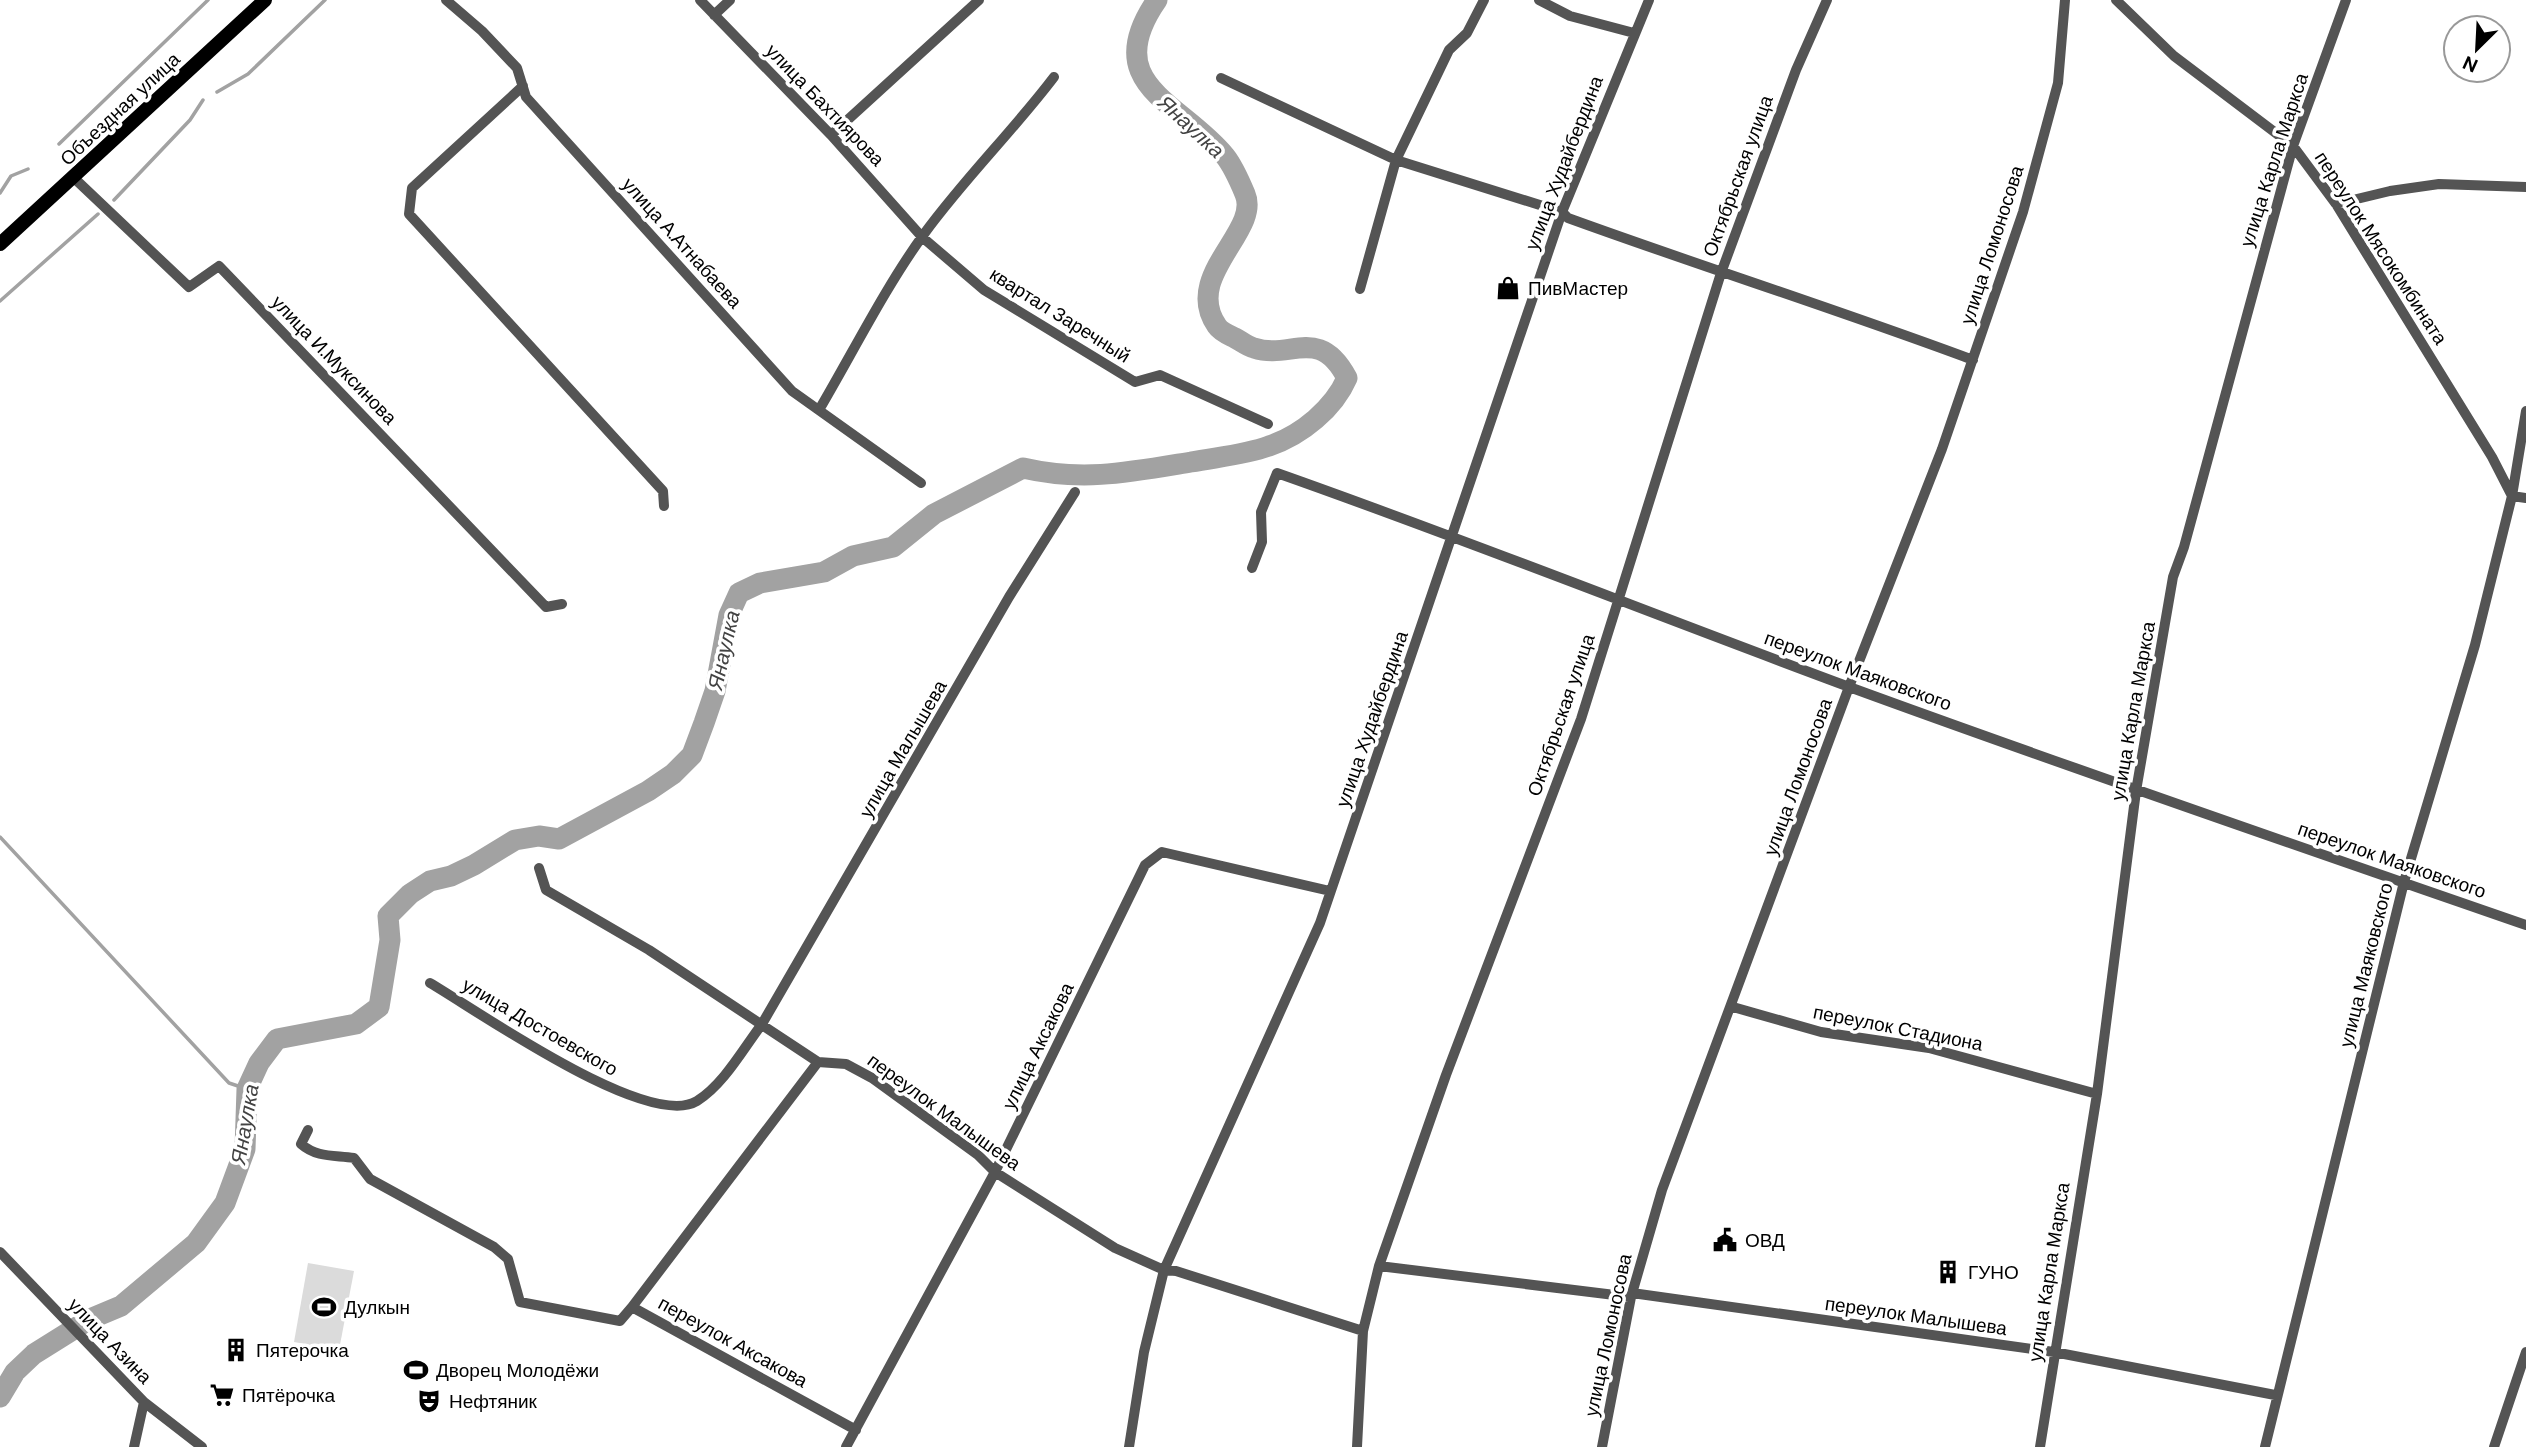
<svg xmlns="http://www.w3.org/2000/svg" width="2526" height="1447" font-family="'DM Sans',sans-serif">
	<rect width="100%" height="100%" fill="#fff"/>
	<path fill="#dbdbdb" d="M308,1263l46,8 -15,79 -45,-8z"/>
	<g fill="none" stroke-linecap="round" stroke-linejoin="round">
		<path stroke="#a2a2a2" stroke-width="3.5" d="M217,92l31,-18 77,-74
			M59,144l149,-144
			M0,193l11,-17 17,-7
			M114,200l76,-80 13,-20
			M0,301l98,-87
			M0,837l229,246 18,6"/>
		<path stroke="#a2a2a2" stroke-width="21" d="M0,1397l15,-25 19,-18 56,-35 31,-13 75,-63 29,-40 20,-54 2,-60 12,-26 18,-24 79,-15 23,-17 11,-67 -2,-24 22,-22 20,-13 21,-5 23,-11 41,-25 24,-4 20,3 89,-48 25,-17 19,-19 12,-32 11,-32 14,-76 10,-22 21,-10 64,-11 29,-16 40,-9 41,-33 89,-46c60,14 108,4 168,-6 26,-5 54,-7 78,-16 33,-11 65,-38 78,-68 -28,-53 -56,-18 -93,-30 -7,-2 -13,-7 -19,-10 -6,-3 -14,-6 -18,-12 -35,-50 44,-95 28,-132 -5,-12 -12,-28 -20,-38 -44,-54 -127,-71 -68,-156"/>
		<path stroke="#545454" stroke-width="10" d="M446,0l36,31 35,37 9,29 266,294 129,92
			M700,0l131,135 91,102 62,53 151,92 25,-7 108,49
			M1539,0l31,16 64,17
			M2116,0l58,56 119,90 43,58 156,253 20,39 14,2
			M714,15l16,-15
			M1221,78l175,82 166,52 6,6c135,49 271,92 405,142
			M523,86l-111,102 -3,26 254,277 1,15
			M831,135l148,-135
			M74,178l115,109 30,-21 327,341 16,-3
			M2336,204l54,-13 49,-7 87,3
			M1360,289l36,-129 53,-110 18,-17 17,-33
			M819,410c33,-56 67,-124 105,-176 40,-55 89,-103 130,-157
			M1252,568l10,-26 -1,-30 16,-39c193,68 383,144 575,215 224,82 449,159 674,237
			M539,868l7,22 103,60 169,112 28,2 26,14 106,77 17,17 120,76 49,22 12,1 187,60
			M430,983c48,28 218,148 267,118 27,-17 46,-52 65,-77l247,-427 66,-105
			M1733,1007l88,25 108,16 168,46
			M308,1130l-7,14c16,14 34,11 53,14l16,21 124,68 14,12 12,43 100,19 12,-14 224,123
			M0,1252l144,150 58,45
			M1379,1266l252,31
			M1632,1293l422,59 221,43
			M632,1307l186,-245
			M134,1447l10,-45
			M846,1447l149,-275 150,-307 17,-13 168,39
			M1129,1447l15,-95 20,-82 156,-347 242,-711 87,-212
			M1357,1447l6,-116 16,-65 67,-191 135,-356 140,-446 75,-203 31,-70
			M1602,1447l29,-150 31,-107 187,-503 93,-238 81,-237 35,-129 7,-83
			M2040,1447l57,-353 39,-303 37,-214 11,-30 109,-401 53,-146
			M2265,1447l139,-565 71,-237 37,-149 14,-85
			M2494,1447l32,-95"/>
		<path stroke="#000" stroke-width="14" d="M0,244l265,-244"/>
	</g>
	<defs>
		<g id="shop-bare" transform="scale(1.89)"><path d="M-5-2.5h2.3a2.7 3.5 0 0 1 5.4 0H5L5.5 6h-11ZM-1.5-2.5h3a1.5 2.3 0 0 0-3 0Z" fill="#000" stroke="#fff" stroke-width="2.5" paint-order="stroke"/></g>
		<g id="civic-bare" transform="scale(1.89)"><path d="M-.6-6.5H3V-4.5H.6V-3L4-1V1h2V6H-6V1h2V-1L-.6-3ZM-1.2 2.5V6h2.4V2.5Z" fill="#000" stroke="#fff" stroke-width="2.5" paint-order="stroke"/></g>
		<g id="building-bare" transform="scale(1.89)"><path d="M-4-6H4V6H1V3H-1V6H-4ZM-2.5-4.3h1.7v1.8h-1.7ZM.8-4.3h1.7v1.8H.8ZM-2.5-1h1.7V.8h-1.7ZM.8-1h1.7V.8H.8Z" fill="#000" stroke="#fff" stroke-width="2.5" paint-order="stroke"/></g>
		<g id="stadium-bare" transform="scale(1.89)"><path d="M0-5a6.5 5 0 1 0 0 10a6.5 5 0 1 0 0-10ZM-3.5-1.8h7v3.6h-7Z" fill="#000" stroke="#fff" stroke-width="2.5" paint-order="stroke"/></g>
		<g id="supermarket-bare" transform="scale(1.89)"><path d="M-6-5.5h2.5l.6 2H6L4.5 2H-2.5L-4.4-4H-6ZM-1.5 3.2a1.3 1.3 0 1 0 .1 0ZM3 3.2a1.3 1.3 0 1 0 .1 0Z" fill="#000" stroke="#fff" stroke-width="2.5" paint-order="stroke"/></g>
		<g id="theatre-bare" transform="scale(1.89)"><path d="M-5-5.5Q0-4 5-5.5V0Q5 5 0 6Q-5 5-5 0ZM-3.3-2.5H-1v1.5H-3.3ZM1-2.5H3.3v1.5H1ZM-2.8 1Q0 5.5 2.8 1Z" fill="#000" stroke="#fff" stroke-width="2.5" paint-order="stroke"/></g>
	</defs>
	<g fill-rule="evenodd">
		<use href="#shop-bare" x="1508" y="288"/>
		<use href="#civic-bare" x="1725" y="1240"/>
		<use href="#building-bare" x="1948" y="1272"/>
		<use href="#stadium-bare" x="324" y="1307"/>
		<use href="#building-bare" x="236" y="1350"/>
		<use href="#stadium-bare" x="416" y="1370"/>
		<use href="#supermarket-bare" x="222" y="1395"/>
		<use href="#theatre-bare" x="429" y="1401"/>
	</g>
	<g text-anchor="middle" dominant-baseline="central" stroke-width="7" stroke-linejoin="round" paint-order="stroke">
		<g font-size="19" fill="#000" stroke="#fff">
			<text transform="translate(825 105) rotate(46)">улица Бахтиярова</text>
			<text transform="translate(120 109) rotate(-43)">Объездная улица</text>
			<text transform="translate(2274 160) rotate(-72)">улица Карла Маркса</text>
			<text transform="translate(1564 163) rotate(-69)">улица Худайбердина</text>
			<text transform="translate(1738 176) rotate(-70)">Октябрьская улица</text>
			<text transform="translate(682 243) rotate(48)">улица А.Атнабаева</text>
			<text transform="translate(1992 245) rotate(-72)">улица Ломоносова</text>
			<text transform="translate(2381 248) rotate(57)">переулок Мясокомбината</text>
			<text transform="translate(1060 315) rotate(32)">квартал Заречный</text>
			<text transform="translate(334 360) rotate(46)">улица И.Муксинова</text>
			<text transform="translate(1858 671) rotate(20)">переулок Маяковского</text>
			<text transform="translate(2133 711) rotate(-80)">улица Карла Маркса</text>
			<text transform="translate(1561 715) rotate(-71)">Октябрьская улица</text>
			<text transform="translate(1372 719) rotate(-71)">улица Худайбердина</text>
			<text transform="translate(903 749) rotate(-60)">улица Малышева</text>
			<text transform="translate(1798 777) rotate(-70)">улица Ломоносова</text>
			<text transform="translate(2392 860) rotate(19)">переулок Маяковского</text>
			<text transform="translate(2366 965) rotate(-76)">улица Маяковского</text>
			<text transform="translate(540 1027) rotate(30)">улица Достоевского</text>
			<text transform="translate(1898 1028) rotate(11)">переулок Стадиона</text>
			<text transform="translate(1038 1046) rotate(-64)">улица Аксакова</text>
			<text transform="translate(944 1112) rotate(36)">переулок Малышева</text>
			<text transform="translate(2049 1272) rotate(-81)">улица Карла Маркса</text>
			<text transform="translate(1916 1316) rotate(8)">переулок Малышева</text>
			<text transform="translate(1608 1335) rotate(-78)">улица Ломоносова</text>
			<text transform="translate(110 1341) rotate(46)">улица Азина</text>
			<text transform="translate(733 1342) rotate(29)">переулок Аксакова</text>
		</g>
		<g font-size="19" fill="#000" stroke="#fff" text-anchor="start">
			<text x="1528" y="288">ПивМастер</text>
			<text x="1745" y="1240">ОВД</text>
			<text x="1968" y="1272">ГУНО</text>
			<text x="344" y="1307">Дулкын</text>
			<text x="256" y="1350">Пятерочка</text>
			<text x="436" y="1370">Дворец Молодёжи</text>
			<text x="242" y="1395">Пятёрочка</text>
			<text x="449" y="1401">Нефтяник</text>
		</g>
		<g font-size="21" font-style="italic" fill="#434343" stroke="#fff">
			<text transform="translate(1191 127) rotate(43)">Янаулка</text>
			<text transform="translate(724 650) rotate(-77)">Янаулка</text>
			<text transform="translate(245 1124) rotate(-80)">Янаулка</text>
		</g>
	</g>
	<g transform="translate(2477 49) rotate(204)"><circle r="33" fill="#ffffff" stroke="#999999" stroke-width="2"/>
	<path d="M0-5L12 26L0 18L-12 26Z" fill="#000000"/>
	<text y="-10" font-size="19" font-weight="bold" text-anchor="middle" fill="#000000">N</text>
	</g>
</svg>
